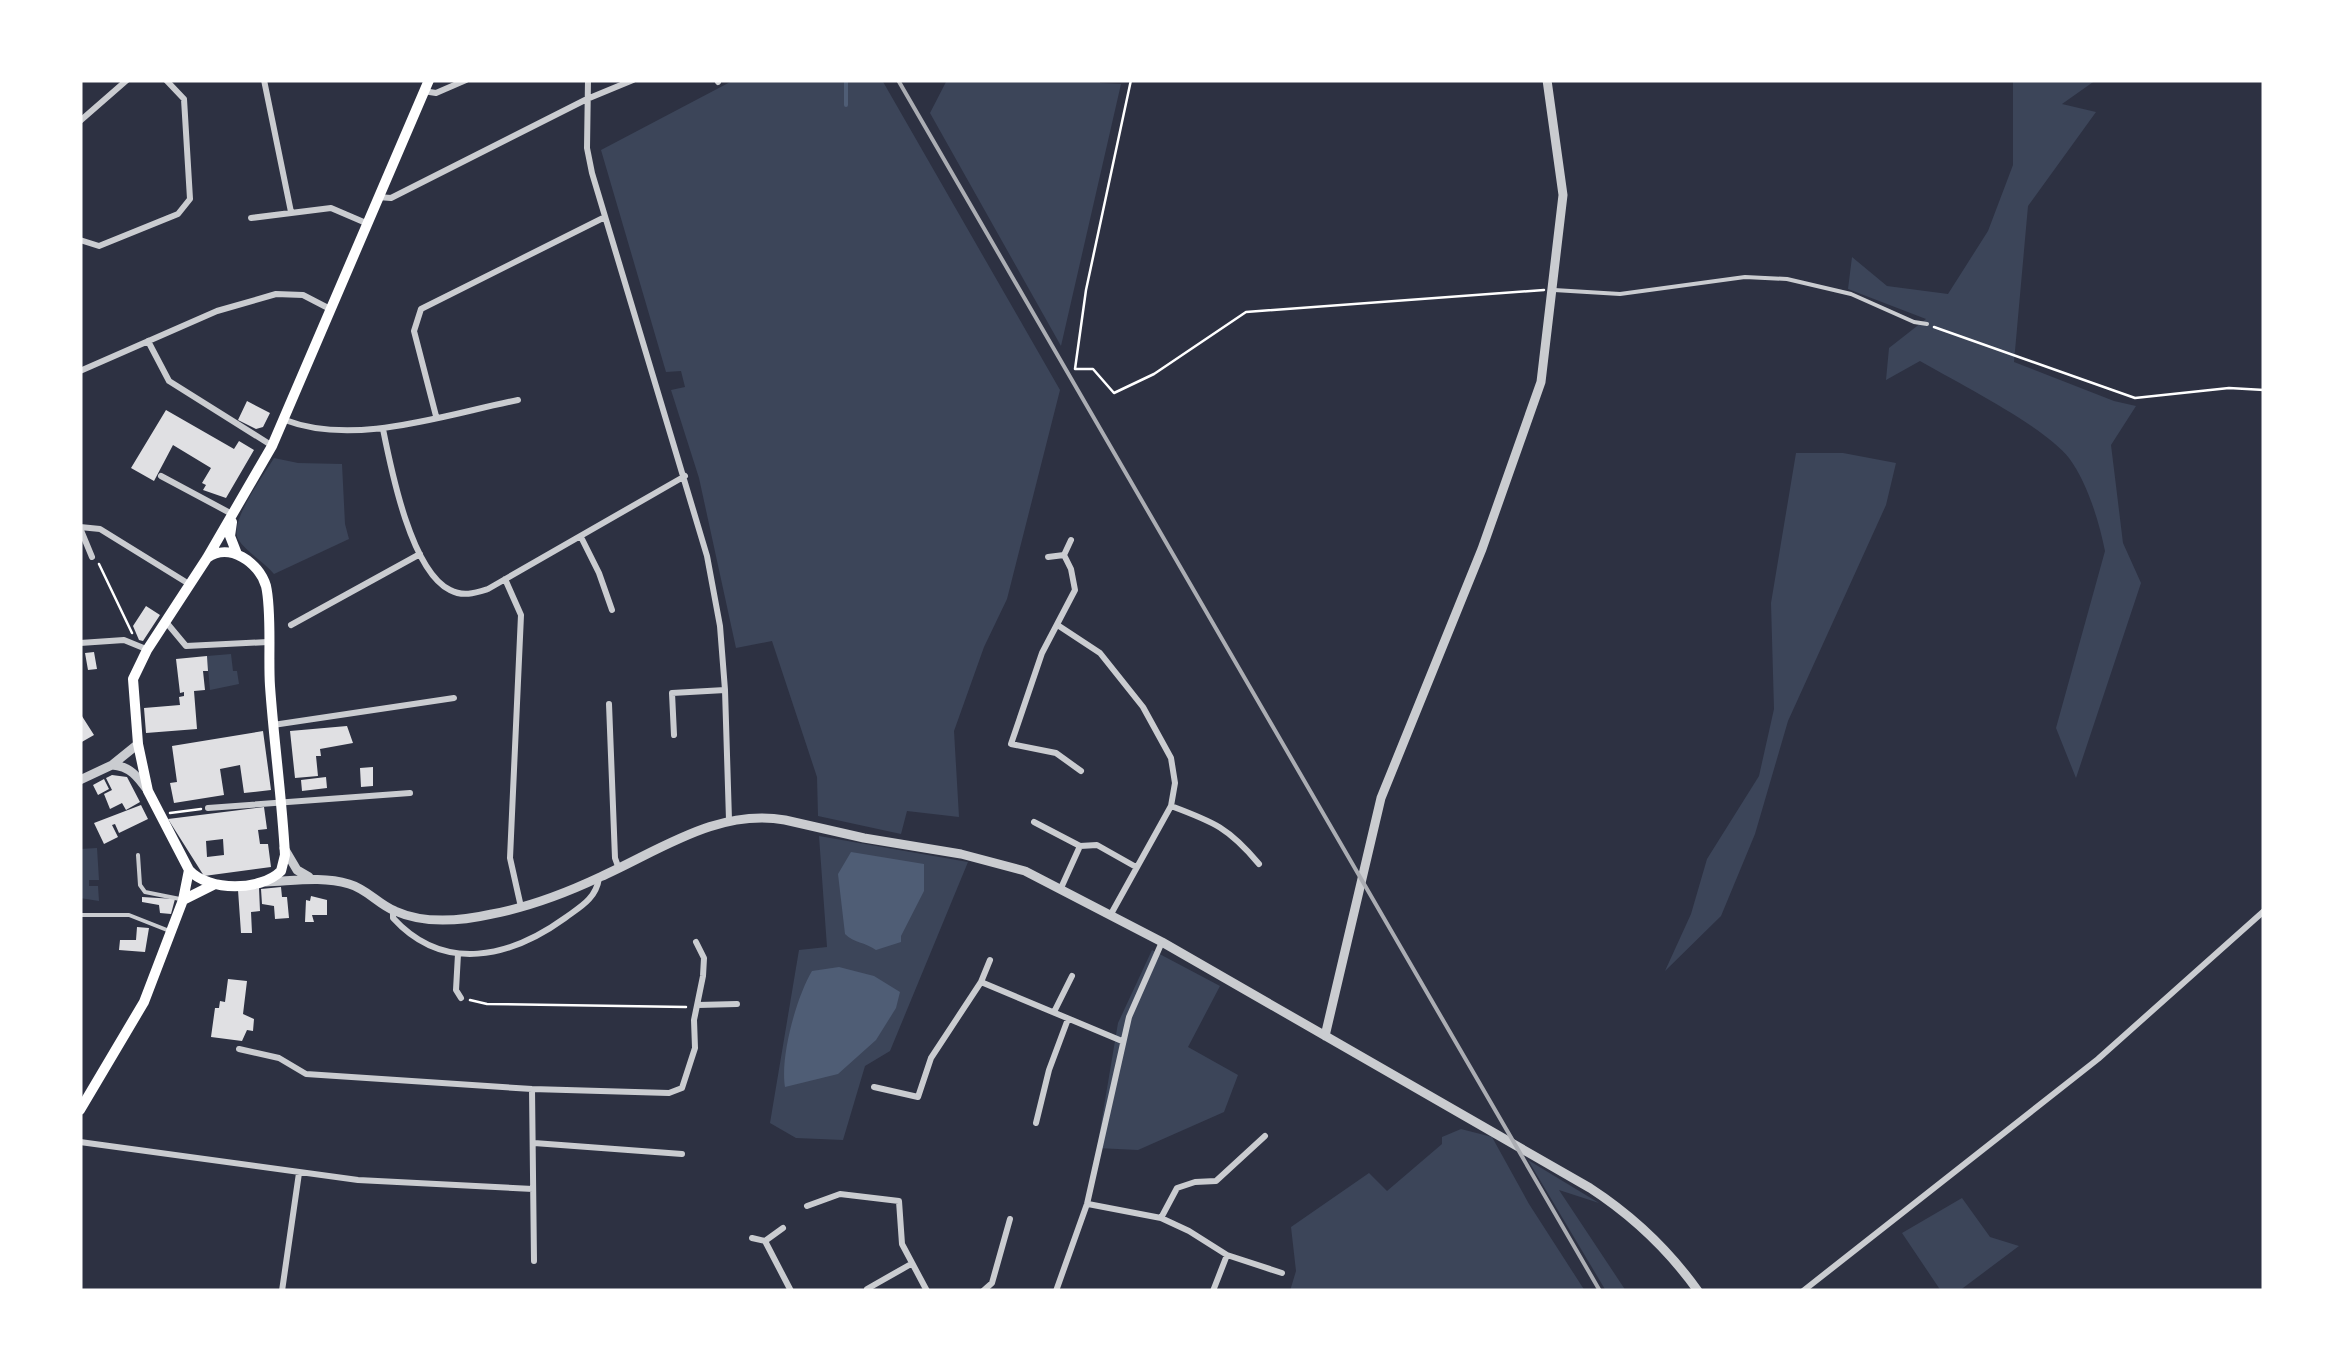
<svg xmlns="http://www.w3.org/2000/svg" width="2344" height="1371" font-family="'Source Sans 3',sans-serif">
	<rect width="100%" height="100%" fill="#2d3142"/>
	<path fill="#3c4559" d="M734,80h148l178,310 -53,209 -23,48 -30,84 5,86 -52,-6 -6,23 -83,-18 -1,-39 -45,-136 -36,7 -37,-170 -28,-88 14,-3 -4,-16 -15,1 -65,-222z
		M947,80h153v3l21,1 -60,262 -131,-233z
		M2013,80h83l-34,24 34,8 -68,94 -14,156 100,39 22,5 -25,39 12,98 18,40 -65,195 -20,-50 49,-177c-6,-30 -18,-69 -36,-93 -25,-32 -111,-75 -149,-97l-34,19 3,-32 37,-29 -78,-30 4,-32 35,29 61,8 40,-63 25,-66z
		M1796,453h47l53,10 -10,42 -98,216 -33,113 -34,82 -56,55 26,-57 16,-55 52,-83 15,-67 -3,-106z
		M274,458l24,5 44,1 3,60 4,15 -75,35c-10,-12 -28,-22 -36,-35 -9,-18 26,-64 36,-81z
		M231,654l2,17h4l2,13 -29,6 -3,-34z
		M819,836l149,26 -78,189 -25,15 -22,74 -47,-2 -26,-15 29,-173 28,-3z
		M97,848l2,32h-10v6h9l1,15 -19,-3v-49z
		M1152,950l68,36 -32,61 50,28 -14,37 -86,38 -41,-2 21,-125z
		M1461,1129l31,8 37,67 56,87h-295l6,-20 -5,-44 78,-54 18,18 55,-47v-7z
		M1528,1160l71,43 -40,-13 67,101h-20z
		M1962,1198l28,39 29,9 -60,45h-18l-39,-58z"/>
	<path fill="#4f5d75" d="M851,852l73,12v27l-23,45v6l-25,8c-11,-8 -22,-7 -31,-16l-7,-60z
		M839,967l35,9 26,16 -4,16 -20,32 -38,34 -53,13c-5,-30 11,-89 27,-116z"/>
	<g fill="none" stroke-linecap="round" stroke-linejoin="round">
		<path stroke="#4f5d75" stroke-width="4" d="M846,80v25"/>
	</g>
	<path fill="#e0e0e3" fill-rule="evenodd" d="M247,401l23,12 -7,14 -7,2 -18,-9z
		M166,410l68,39 5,-8 15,9 -28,48 -23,-8 3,-5 -4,-2 9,-15 -38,-23 -19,36 -23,-13z
		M146,606l14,9 -17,26 -4,-1 -6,-14z
		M94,652l3,17 -9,1 -3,-17z
		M207,656l1,15h-5l2,19 -11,1 3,38 -51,4 -2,-25 36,-3 -1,-8 5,-1v-4l-4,1 -4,-34z
		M80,713l14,22 -14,8z
		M347,726l6,17 -33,6 1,7h-5l2,20 -23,2 -5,-47z
		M263,731l8,59 -27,3 -4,-28 -20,4 4,26 -50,8 -4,-20 7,-1 -5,-36z
		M373,767v19l-12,1 -1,-19z
		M112,775l15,2 13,25 -14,8 -4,-7 -12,6 -6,-15 8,-4 -6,-12z
		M326,777l1,11 -25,3 -1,-11z
		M104,779l5,10 -11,6 -5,-10z
		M141,805l7,14 -29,14 -4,-9 -3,1 6,12 -14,7 -10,-21z
		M264,807l3,22 -9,1 2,14h8l3,23 -67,9 -36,-57zM223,839l1,16 -17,2 -1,-16z
		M281,887l1,10h5l2,21 -14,1 -1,-13 -12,-2 -1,-15z
		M259,888l1,23 -9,1 1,21h-11l-3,-43z
		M311,896l16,4v15h-15l2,7h-9l1,-22 4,1z
		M142,897l33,2 -4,15 -11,-1 -1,-8 -17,-3z
		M137,927l12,1 -4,24 -26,-2 1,-10h16z
		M228,979l19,2 -4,33 11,5 -1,12 -6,-1 -5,11 -31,-4 4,-29h4l1,-7 5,1z"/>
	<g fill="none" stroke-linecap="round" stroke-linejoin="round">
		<path stroke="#fff" stroke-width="2.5" d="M1131,80l-45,210 -11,79h18l21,24 40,-19 92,-62 298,-22
			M1934,327l201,71 94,-10 35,2
			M99,564l33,69
			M170,813l31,-4
			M470,1000l17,4 199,3"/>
		<path stroke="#caccd0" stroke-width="4" d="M1554,290l66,4 125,-17 42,2 64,15 63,28 13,2
			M138,855l2,30 5,7 35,7
			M80,915h49l38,15"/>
		<path stroke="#caccd0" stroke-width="6" d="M264,80l27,132
			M588,80l-1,68 5,25 115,383 13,70 5,64 4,130
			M717,80l1,2
			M423,91l13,2 30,-13
			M80,121l47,-41
			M378,197l13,1 196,-99 46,-19
			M251,218l80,-10 35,15
			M80,240l19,6 79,-32 12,-15 -6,-100 -18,-19
			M148,341l21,40 102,64
			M80,371l137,-60 59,-17 27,1 27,14
			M436,416l-22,-85 7,-22 184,-92
			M285,420c70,27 162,-6 233,-20
			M383,429c8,40 28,142 67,161 13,7 25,3 38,-1l197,-113
			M161,476l71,38
			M80,527l20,2 89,55
			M80,528l12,29
			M581,537l18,36 13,37
			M1071,540l-7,15 7,14 4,21 -33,63 -31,91 45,9 25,18
			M1048,557l16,-2
			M505,579l16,36 -11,243 11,49
			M166,622l20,24 82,-4
			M291,625l129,-71
			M1059,626l41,27 43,54 28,51 4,25 -4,23 -60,108
			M80,643l44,-3 22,9
			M609,704l6,154 4,11
			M273,725l181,-27
			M674,735l-2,-42 53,-3
			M1171,806c43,16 58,22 88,58
			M208,808l202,-15
			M1034,822l46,24
			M1061,888l19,-42 17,-1 39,22
			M393,911v7c51,56 118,39 172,0 15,-11 31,-19 34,-40
			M458,954l-2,36 5,8
			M981,982l141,59
			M698,1005l39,-1
			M1054,1012l18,-36
			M239,1049l40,9 27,16 226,15 137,4 13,-5 13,-40 -1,-28 9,-44 1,-18 -8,-16
			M874,1087l44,10 13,-39 50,-76 9,-22
			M532,1089l2,172
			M1036,1123l13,-53 19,-51
			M80,1142l278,38 175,9
			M534,1143l148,11
			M1088,1204l73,14 28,13 38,24 55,18
			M807,1206l33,-12 59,7 3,43 25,47
			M1161,1218l16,-30 18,-6 21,-1 49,-45
			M752,1238l13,3 18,-13
			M765,1241l26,50
			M867,1289l44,-25
			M282,1291l17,-118
			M983,1291l9,-8 18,-64
			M1056,1291l31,-87 42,-187 33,-75
			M1213,1291l14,-36
			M1803,1291l295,-232 166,-148"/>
		<path stroke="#caccd0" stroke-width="9" d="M112,765c18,1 26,12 36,26
			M80,780l32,-15 26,-21
			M284,848l13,22 12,7
			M266,882c28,-1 56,-6 83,2 18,5 29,20 46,27 29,13 66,10 97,3 37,-7 74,-21 108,-37 59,-26 117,-69 185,-57l79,18 97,16 64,17 137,71 428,246c43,28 78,61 108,103
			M1325,1036l56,-238 101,-249 59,-167 22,-187 -16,-115"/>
		<path stroke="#fff" stroke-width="10" d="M232,522l-2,14 7,18
			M207,558c22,-16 52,4 59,28 6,26 2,72 4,100 4,57 12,113 15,169l-4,16c-20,20 -72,21 -92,-1l-41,-79 -10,-47 -5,-65 14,-29 60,-92 65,-112 157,-366
			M183,900l32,-16
			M80,1110l64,-108 39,-102 6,-30"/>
		<path stroke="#abadb3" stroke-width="4" d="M898,80l702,1211"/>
	</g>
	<rect width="2344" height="1371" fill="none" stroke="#ffffff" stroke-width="165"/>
</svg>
